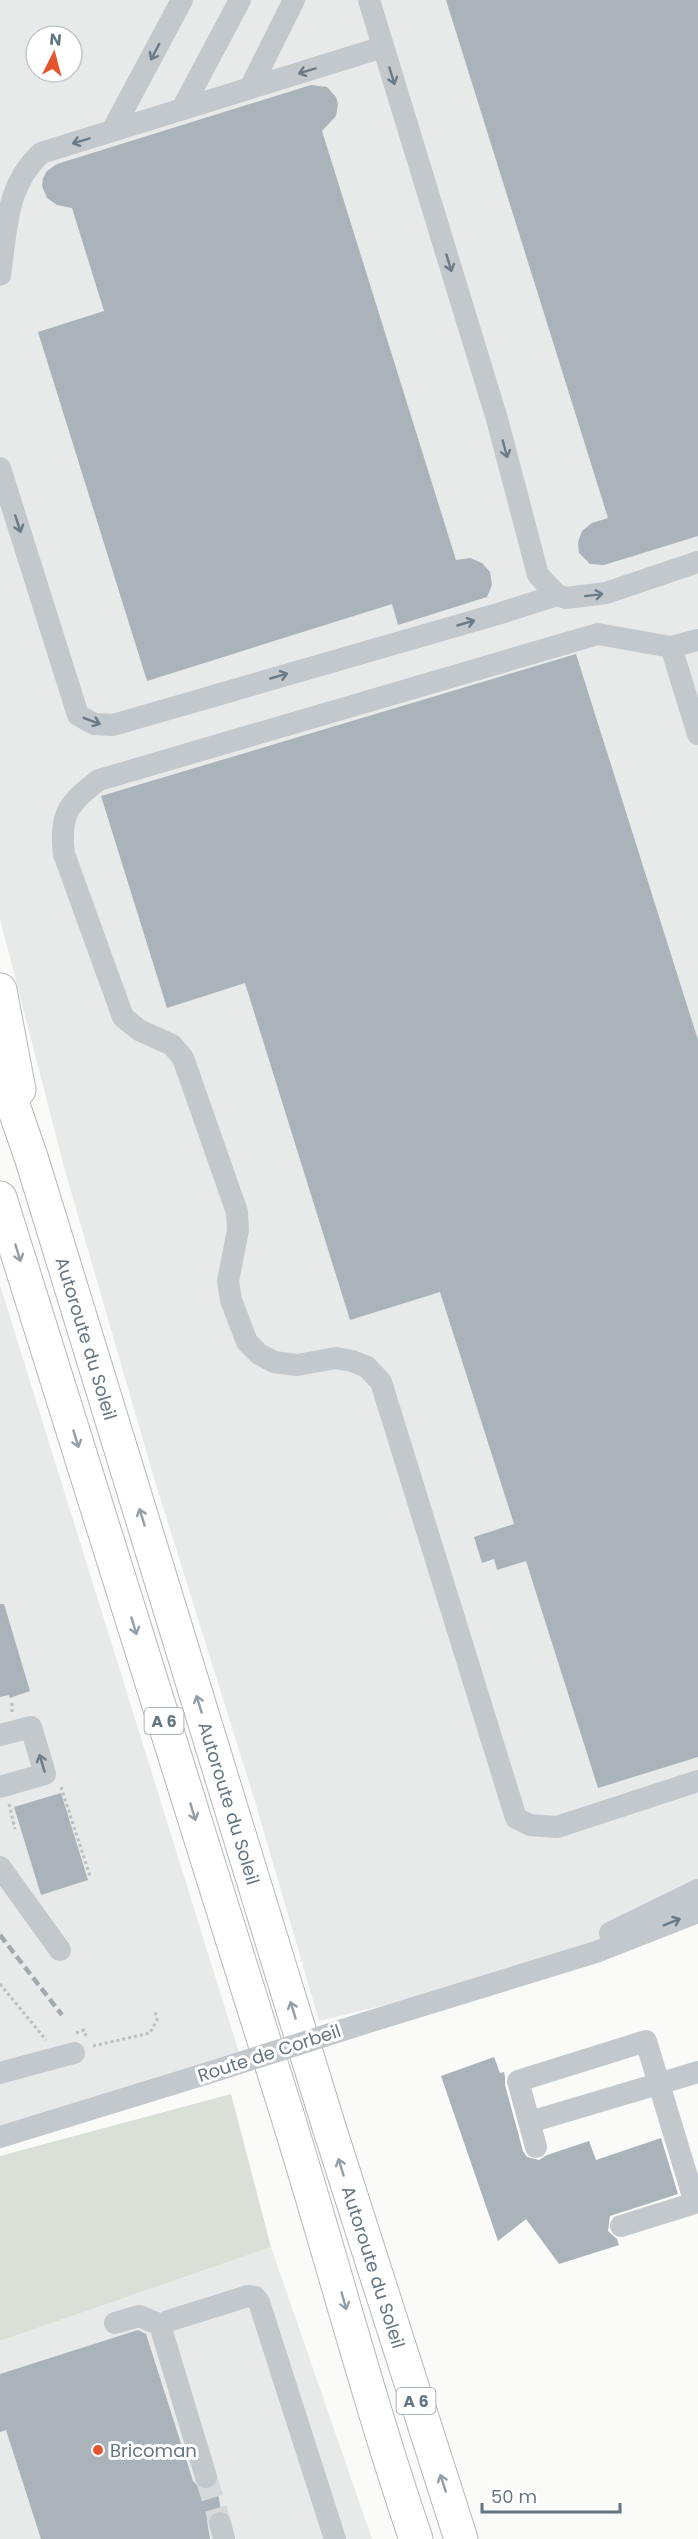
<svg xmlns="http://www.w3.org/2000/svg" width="698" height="2539" font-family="Poppins,sans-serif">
	<rect width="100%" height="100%" fill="#fafaf8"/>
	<path fill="#e8e9e9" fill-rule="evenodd" d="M0,0h698v1902l-160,66 -219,53 -65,-223 -100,-320 -90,-311 -64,-248zM36,36h36v36h-36z
		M0,1285l239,768 -239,75z
		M271,2247l101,292h-372v-198z"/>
	<path fill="#dadfd7" d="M231,2094l40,153 -271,94v-185z"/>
	<path fill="#aab3b9" d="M446,0h252v536l-94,29 -14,-1 -11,-11 -1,-11 4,-11 10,-8 16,-5z
		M311,85l16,2 9,10 2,7 -2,12 -14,15 134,429 14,-2 12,5 8,9 2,13 -5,12 -89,28 -6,-21 -245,77 -109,-349 66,-21 -32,-103 -15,-3 -10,-7 -5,-12 1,-8 4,-7 10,-7z
		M576,654l122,386v717l-100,31 -72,-227 -29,9 -3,-11 -12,4 -8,-26 40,-13 -74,-232 -90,28 -105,-337 -78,25 -66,-212z
		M0,1604h4l26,87 -20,7 -1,-3 -9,2z
		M61,1793l27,87 -47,15 -27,-88z
		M494,2057l6,16 4,-1 1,5v8l18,66 4,6 12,3 8,-5 42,-14 7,19 65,-22 17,56 -68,22 -2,15 9,8 2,6 -60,19 -33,-45 -28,22 -57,-165z
		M138,2330l8,4 47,147 9,9 13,-3 3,7 3,16 -10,3 -4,7 3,19h-169l-35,-109 -6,2v-58z"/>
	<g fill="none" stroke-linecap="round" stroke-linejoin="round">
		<path stroke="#d5d9db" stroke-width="22" stroke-dasharray="22 11" stroke-linecap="butt" d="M206,2477l14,46"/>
		<g stroke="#b4b9bd" stroke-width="35">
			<g id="highway">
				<path d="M0,990l19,100"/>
				<path id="s1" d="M0,1067l32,93 297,967 132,412"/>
				<path d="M0,1198c96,305 192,610 287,916 44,141 81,285 129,425"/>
			</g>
		</g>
		<path stroke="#bbbfc2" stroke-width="3" stroke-dasharray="3 3" stroke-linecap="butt" d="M12,1703v10
			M61,1787l29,89
			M9,1804l6,25
			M0,1984l46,56
			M76,2033l8,-3 2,6
			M93,2046l57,-13 7,-13 -2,-10"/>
		<path stroke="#c3c8cc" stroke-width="22" d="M369,0l128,419 41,156 19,20 9,3 40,-5 92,-31
			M250,88l44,-88
			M182,109l58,-109
			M112,131l70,-131
			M0,275c7,-46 5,-88 41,-122l342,-106
			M0,468l78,247 16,9 19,1 388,-112 56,-18
			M698,640l-27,7 27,87
			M671,647l-73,-13 -499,146c-31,23 -40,35 -35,74l59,163 16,13 33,15 11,13 54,154 1,18 -10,51 3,19 16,42 12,12 15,8 23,3 39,-7 16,3 15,6 14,15 135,436 14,7 27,2 141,-46
			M0,1735l31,-8 14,47 -45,13
			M0,1867l60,83
			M610,1933l88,-43
			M365,2023l231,-71 102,-40
			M0,2073l74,-20
			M530,2122l168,-50
			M0,2137l205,-63
			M536,2147l-18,-66 128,-40 49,162 -74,23
			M115,2323l24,-7 24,10
			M206,2477l-44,-145 1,-6 5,-5 80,-25 7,1 4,5 76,237
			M220,2523l4,16"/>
		<use href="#highway" stroke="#fff" stroke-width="33"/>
		<path stroke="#a2aab0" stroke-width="4.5" stroke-dasharray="9 4.5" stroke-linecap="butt" d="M0,1935l62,80"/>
		<path stroke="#c3c8cc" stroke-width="22" d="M205,2074l160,-51"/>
	</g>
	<defs><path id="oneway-shaft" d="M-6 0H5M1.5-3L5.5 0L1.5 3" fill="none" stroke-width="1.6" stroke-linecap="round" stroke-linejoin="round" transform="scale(1.5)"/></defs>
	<g stroke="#6a7a87">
		<use href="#oneway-shaft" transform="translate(155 52) rotate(118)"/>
		<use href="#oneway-shaft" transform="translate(307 71) rotate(163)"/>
		<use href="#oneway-shaft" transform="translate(392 76) rotate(73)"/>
		<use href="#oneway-shaft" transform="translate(81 141) rotate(163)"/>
		<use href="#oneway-shaft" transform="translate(449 263) rotate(73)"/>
		<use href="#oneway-shaft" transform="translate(505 449) rotate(75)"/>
		<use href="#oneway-shaft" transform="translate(18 524) rotate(72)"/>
		<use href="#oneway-shaft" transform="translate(594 595) rotate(-7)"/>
		<use href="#oneway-shaft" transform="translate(466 623) rotate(-16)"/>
		<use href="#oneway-shaft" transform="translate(279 676) rotate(-16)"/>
		<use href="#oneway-shaft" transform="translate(92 721) rotate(21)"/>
		<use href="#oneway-shaft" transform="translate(42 1763) rotate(-107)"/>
		<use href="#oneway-shaft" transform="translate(672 1922) rotate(-22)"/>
	</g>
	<g stroke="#939fa8">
		<use href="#oneway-shaft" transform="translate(18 1253) rotate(73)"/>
		<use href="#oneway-shaft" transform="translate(76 1439) rotate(73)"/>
		<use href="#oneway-shaft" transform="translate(142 1517) rotate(-107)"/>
		<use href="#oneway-shaft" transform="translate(134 1626) rotate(73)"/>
		<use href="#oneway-shaft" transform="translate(199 1704) rotate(-107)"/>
		<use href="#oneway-shaft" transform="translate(193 1812) rotate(73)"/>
		<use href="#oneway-shaft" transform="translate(293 2010) rotate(-107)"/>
		<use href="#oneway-shaft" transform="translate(341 2167) rotate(-107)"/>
		<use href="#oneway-shaft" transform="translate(344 2301) rotate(74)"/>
		<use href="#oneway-shaft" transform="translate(443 2483) rotate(-108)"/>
	</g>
	<circle fill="#e4572e" stroke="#fff" stroke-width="2" cx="98" cy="2450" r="6"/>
	<g text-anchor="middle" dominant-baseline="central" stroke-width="6" stroke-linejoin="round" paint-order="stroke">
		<g fill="#fff" stroke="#939fa8" stroke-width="1.5">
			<rect x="144.5" y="1708" width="39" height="26" rx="4.5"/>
			<rect x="396.5" y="2388" width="39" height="26" rx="4.5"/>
		</g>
		<g font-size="16" font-weight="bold" fill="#657683">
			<text x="164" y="1721">A 6</text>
			<text x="416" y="2401">A 6</text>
		</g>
		<g font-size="18" fill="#657683" stroke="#fff">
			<text stroke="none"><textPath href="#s1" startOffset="285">Autoroute du Soleil</textPath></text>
			<text stroke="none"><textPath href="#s1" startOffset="771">Autoroute du Soleil</textPath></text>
			<text transform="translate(269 2053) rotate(-18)">Route de Corbeil</text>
			<text stroke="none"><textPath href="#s1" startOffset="1257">Autoroute du Soleil</textPath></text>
		</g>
		<g font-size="18" fill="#657683" stroke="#fff" text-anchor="start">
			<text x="110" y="2450">Bricoman</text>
		</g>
	</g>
	<g transform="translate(54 54) rotate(6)"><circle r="28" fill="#ffffff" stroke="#c1c8cd" stroke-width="1.5"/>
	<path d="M0-4.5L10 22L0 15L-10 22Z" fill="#e4572e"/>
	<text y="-9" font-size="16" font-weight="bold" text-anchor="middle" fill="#657683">N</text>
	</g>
	<path d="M482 2503v9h138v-9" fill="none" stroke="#657683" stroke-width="3"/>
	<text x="491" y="2503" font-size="18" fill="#657683" stroke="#ffffff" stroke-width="4.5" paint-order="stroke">50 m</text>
</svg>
